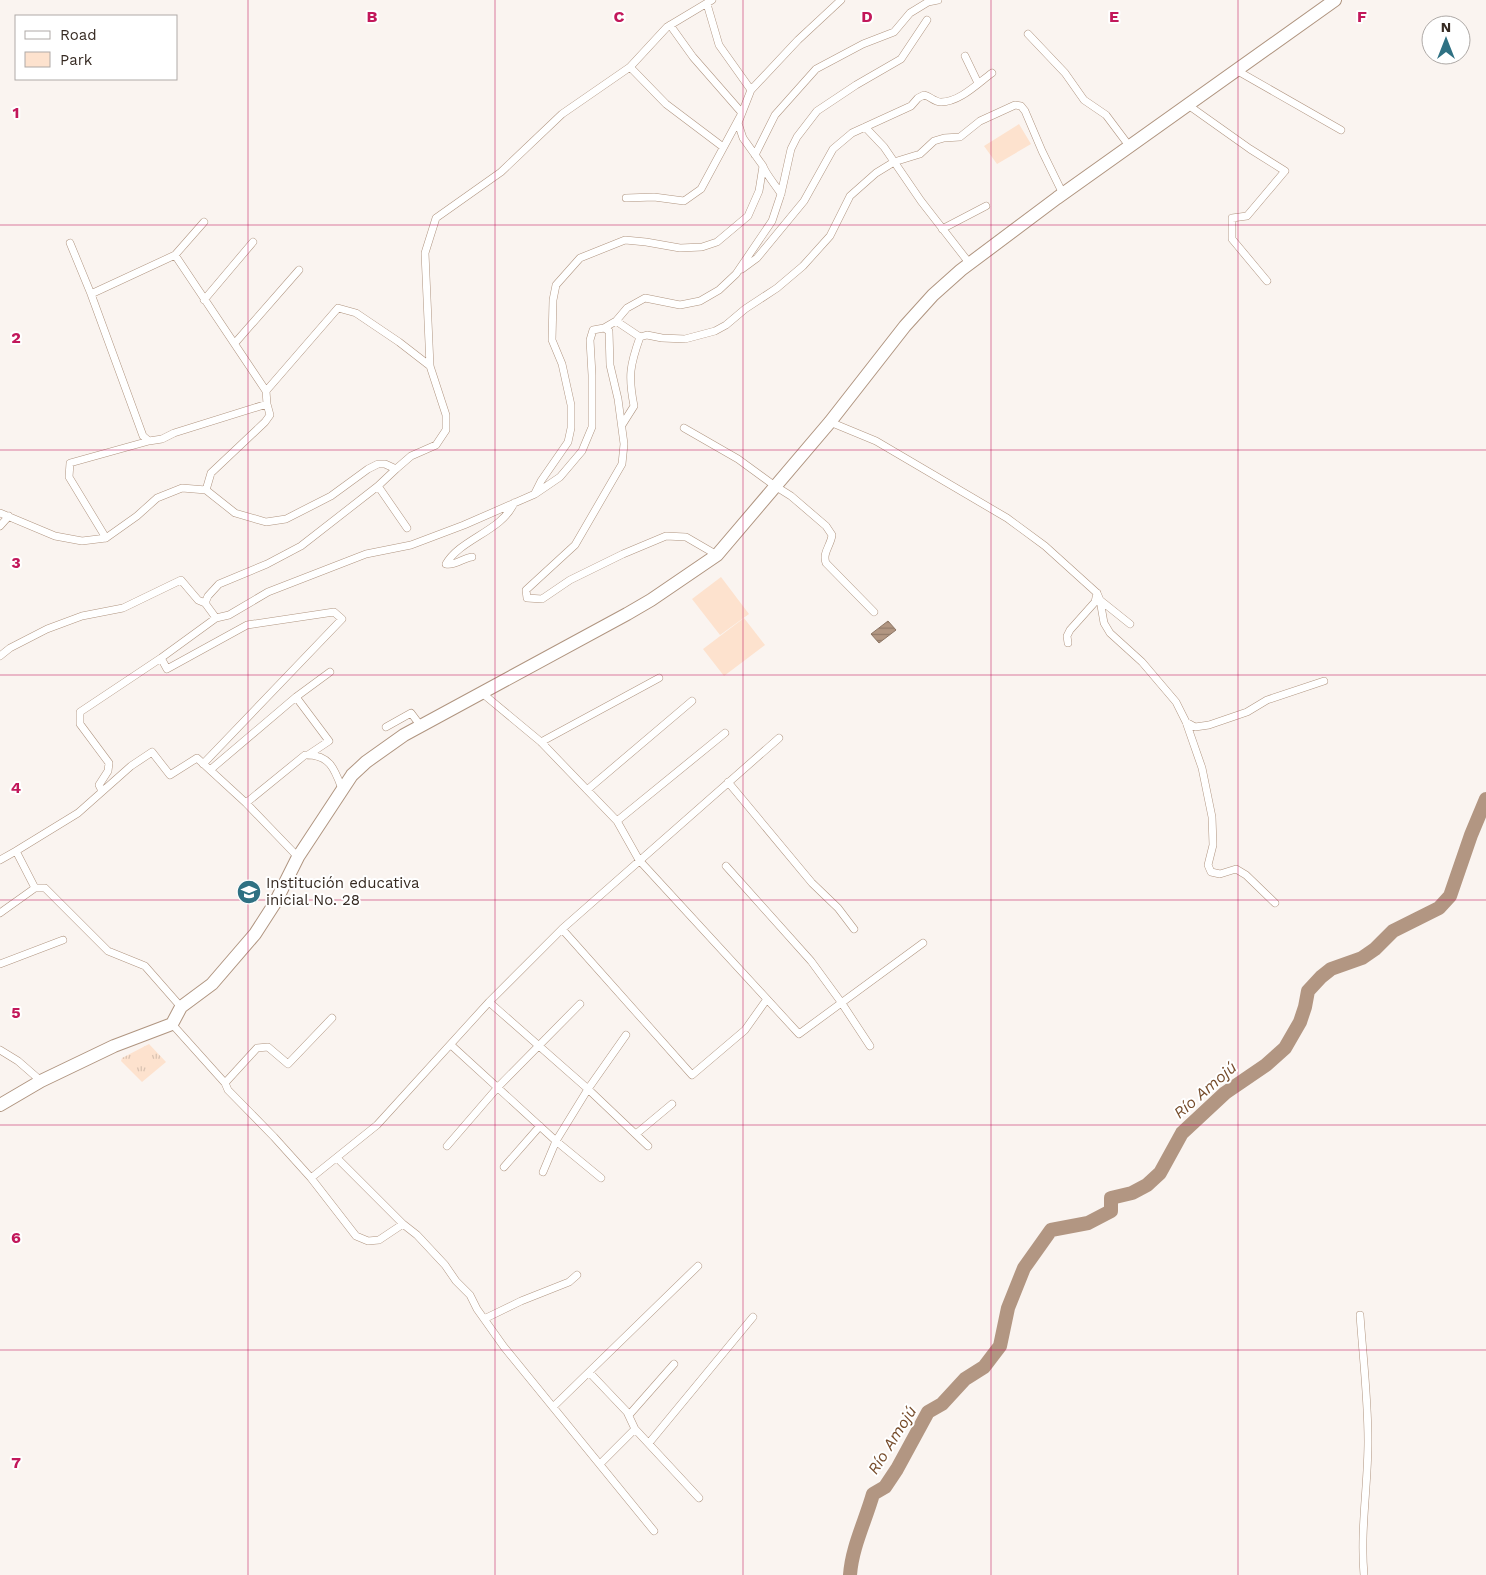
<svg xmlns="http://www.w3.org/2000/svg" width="1486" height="1575" font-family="'Work Sans',sans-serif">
	<defs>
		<pattern id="park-tufts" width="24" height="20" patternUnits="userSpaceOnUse" patternTransform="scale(1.25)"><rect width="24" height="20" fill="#fde2ce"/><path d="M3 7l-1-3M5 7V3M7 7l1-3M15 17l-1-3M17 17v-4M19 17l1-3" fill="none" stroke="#d9c2b1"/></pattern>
		<pattern id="water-rules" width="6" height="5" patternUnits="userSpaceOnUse" patternTransform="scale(1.25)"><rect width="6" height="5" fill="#b29682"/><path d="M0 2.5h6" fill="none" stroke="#927b6a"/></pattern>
	</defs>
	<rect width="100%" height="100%" fill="#faf4f0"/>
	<path fill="#fde2ce" d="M1019,124l12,20 -34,20 -13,-18z
		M721,577l28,37 -29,21 -28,-36z
		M744,618l21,27 -41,31 -21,-27z"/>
	<path fill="url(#park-tufts)" d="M149,1044l17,18 -24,20 -21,-21 1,-3z"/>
	<path fill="url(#water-rules)" stroke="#8d7665" d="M888,621l8,9 -17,13 -8,-9z"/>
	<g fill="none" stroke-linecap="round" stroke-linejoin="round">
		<path stroke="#b29682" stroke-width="14" d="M850,1575c2,-28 15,-53 23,-81l12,-7 12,-18 31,-57 14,-8 23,-25 19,-12 16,-21 8,-38 16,-40 27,-38 37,-7 23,-12v-13l21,-5 15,-8 13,-12 22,-40 43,-40 41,-28 19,-17 15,-26 5,-15 3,-16 13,-14 10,-8 31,-11 13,-9 18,-18 46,-23 11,-12 21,-61 15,-36"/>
		<g stroke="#b09580" stroke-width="8">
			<path id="street" d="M707,4l12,41 32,45
				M1028,34l37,39 19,27 22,15 24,32
				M965,56l13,27
				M630,67l36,37 57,43
				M1236,70l105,60
				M1188,105l62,44 35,22 -38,45 -15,2v21l35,42
				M865,127l19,20 37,54 49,63
				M755,155l20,-40 41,-46 47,-25 31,-12 16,-19 18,-11 10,-2
				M763,166c2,7 14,21 18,28
				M626,198l28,-1 30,4 17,-12 41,-76 -49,-56 -23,-32
				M942,229l44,-23
				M70,243l21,51 52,142 6,5 13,-2 12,-6 93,-29 3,11 -5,7 -54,51 -5,17
				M175,255l29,-33
				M742,269l15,-11 47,-57 29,-52 19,-16 59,-27 7,-8 6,-3c6,1 10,7 17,7 19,0 37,-19 51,-29
				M91,294l84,-39 91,136 1,13
				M204,300l49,-58
				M616,321l24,16
				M604,328l12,-7 11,-13 18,-10 35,7 20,-4 19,-11 17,-16 36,-53 9,-27 10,-45 6,-12 20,-26 39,-26 45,-26 26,-39
				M235,343l64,-73
				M266,391l72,-83 18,5 43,29 31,24
				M830,422l46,19 131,77 38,28 52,47 3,7 30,24
				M622,425l12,-19c-6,-30 -4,-41 6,-69l7,-2 15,3 23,1 30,-8 11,-6 19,-16 32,-21 26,-22 27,-30 20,-40 26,-23 18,-11 26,-8 14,-13 10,-3 16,-1 20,-16 35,-16 6,1 4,5 17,40 21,43
				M684,428l54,31 37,27 16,10 35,30 6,9c-1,10 -10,18 -6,28l48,49
				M396,469l15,-13 25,-11 10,-15v-15l-16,-49 -5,-113 11,-35 65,-46 61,-58 68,-47 37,-40 45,-27
				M378,486l29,42
				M535,493l6,-12 27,-39 3,-14v-23l-9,-41 -10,-24 1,-40 3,-15 24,-27 45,-18 21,2 34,6 22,-1 15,-5 31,-26 11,-25 4,-25 -20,-28 -5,-15 13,-33 47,-50 43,-40
				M0,513l55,23 27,5 24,-3 31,-22 20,-18 25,-10 24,2 29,23 31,9 20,-3 45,-23 37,-27 10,-5h7l11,5 -18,17 -77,60 -34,18 -48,20 -11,12 -3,7 11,15 13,-3 39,-23 98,-38 45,-9 53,-20 71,-31 25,-17 22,-26 10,-24v-52l-2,-35 3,-10 11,-2 5,3 1,34 8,34 6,45 -2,20 -47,81 -49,45 1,8 15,1 28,-19 53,-26 43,-18 20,1 31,18
				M0,526l9,-10
				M106,538l-37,-61 1,-14 79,-22
				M472,557c-9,1 -17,9 -26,7 14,-25 56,-33 68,-61
				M1100,600l4,23 6,10 32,29 34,40 10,20 16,46 10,49 1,28 -5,20 3,7 9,2 16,-5 10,6 29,28
				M1068,643l-1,-7 3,-6 25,-28 2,-9
				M0,656l10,-8 37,-19 35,-13 41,-8 58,-28 17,20 7,3
				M161,658l6,11 80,-44 87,-13 8,7 -139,145
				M482,693l59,49 76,79 22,39 160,174 124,-91
				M296,697l33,44 -21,14
				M1186,722l9,5 14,-2 38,-13 20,-12 57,-19
				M386,727l25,-14 9,12
				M541,742l118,-64
				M210,770l86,-73 34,-25
				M728,782l84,101 26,25 16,21
				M106,788l-4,3 -3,-6 9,-14 1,-8 -29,-39v-12l81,-54 55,-40
				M587,790l105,-89
				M246,803l59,-48c25,-1 30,15 37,34
				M617,821l108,-88
				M0,860l16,-9
				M726,866l85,95 30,41 29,44
				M35,888h10l63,63 37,15 36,41
				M0,913l35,-25 -19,-37 62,-38 53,-47 21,-14 18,23 27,-17 49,45 52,54
				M562,929l130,146 53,-45 22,-31
				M0,964l63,-24
				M489,1002l99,87 60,57
				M172,1024l53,59 3,7 46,47 37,41 45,58 12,5 11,-1 24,-16 14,11 28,30 11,16 14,14 7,14 27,38 150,184
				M451,1045l105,96 45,37
				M0,1050l18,11 23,20
				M225,1083l32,-35 11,-1 20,17 44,-46
				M636,1134l36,-30
				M447,1146l51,-59 82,-83
				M338,1159l65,65
				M504,1167l36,-41
				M543,1172l13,-31 32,-52 38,-54
				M311,1178l66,-53 112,-123 73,-73 217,-191
				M1360,1315c3,42 8,84 8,126 0,45 -8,89 -4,134
				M484,1319l37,-18 48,-19 8,-7
				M589,1372l38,40 8,17
				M553,1407l145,-141
				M629,1415l45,-51
				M649,1443l104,-126
				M600,1464l35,-35 64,69"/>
		</g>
		<g stroke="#b09580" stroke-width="14">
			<path id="highway" d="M0,1105l41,-24 73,-35 58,-22 9,-17 31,-23 43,-50 20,-31 23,-46 54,-82 14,-13 38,-27 223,-121 24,-14 66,-45 113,-133 75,-96 28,-31 28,-25 96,-72 278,-198"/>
		</g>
		<use href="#street" stroke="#fff" stroke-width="7"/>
		<use href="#highway" stroke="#fff" stroke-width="12"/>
	</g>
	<path fill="none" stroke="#c2185b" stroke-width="1" stroke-opacity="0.55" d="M248,0v1575M495,0v1575M743,0v1575M991,0v1575M1238,0v1575M0,225h1486M0,450h1486M0,675h1486M0,900h1486M0,1125h1486M0,1350h1486"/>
	<defs>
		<g id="school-disc" transform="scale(1.25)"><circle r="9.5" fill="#2f7183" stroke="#fff"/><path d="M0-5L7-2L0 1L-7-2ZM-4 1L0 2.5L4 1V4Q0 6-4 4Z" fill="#fff"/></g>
	</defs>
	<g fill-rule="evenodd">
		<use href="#school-disc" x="249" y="892"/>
	</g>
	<g text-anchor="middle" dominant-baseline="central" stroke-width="4" stroke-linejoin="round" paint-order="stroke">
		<g font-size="15" fill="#362a22" stroke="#fff" text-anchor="start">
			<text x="266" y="883">Institución educativa<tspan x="266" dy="17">inicial No. 28</tspan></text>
		</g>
		<g font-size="16" font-style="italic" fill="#764c2b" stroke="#fff">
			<text transform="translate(1205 1090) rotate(-41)">Río Amojú</text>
			<text transform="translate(892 1440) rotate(-58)">Río Amojú</text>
		</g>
	</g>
	<g font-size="16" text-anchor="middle" font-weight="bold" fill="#c2185b" stroke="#fff" stroke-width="4" stroke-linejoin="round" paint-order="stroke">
		<text x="372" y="22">B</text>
		<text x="619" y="22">C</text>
		<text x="867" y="22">D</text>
		<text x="1114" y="22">E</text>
		<text x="1362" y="22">F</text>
		<text x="16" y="118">1</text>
		<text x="16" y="343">2</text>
		<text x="16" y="568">3</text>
		<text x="16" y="793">4</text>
		<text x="16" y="1018">5</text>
		<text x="16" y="1243">6</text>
		<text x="16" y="1468">7</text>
	</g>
	<rect x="15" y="15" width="162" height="65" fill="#ffffff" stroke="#afaaa7"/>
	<rect x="25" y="31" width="25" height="8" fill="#ffffff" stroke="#afaaa7"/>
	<text x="60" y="40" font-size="15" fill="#362a22">Road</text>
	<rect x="25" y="52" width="25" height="15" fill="#fde2ce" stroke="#afaaa7"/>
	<text x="60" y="65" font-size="15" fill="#362a22">Park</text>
	<g transform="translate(1446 40)"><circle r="24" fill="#ffffff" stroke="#afaaa7"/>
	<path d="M0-4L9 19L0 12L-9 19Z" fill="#2f7183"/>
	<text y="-8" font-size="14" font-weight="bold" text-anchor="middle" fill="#362a22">N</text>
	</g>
</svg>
